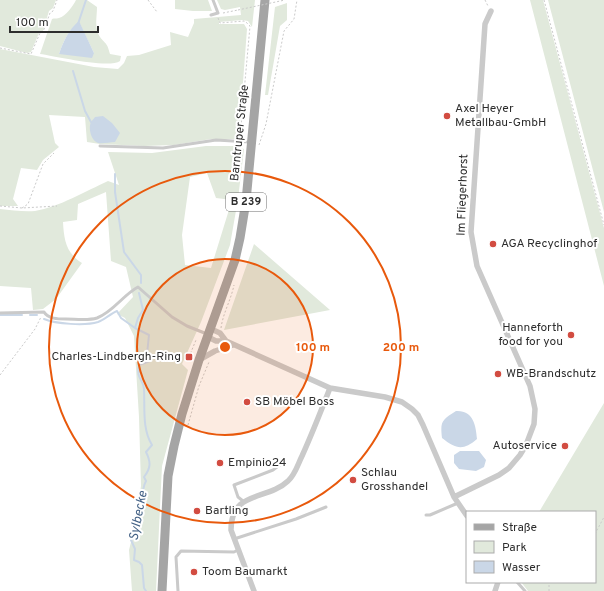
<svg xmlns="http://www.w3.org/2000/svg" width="604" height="591" font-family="Overpass,sans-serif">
	<rect width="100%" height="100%" fill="#fff"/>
	<path fill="#e1e9dc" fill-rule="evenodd" d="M0,0h56l-3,8 -4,3 -6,20 -4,2 -8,19 -4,1 -27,-7z
		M76,0h11l10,7c0,10 -3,22 3,30 6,8 7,5 10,17l11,2 -1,5c-11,8 -65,-5 -80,-7l12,-35c2,-1 4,0 7,-1 7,-2 14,-12 17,-18zM79,22l15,31 -35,1c4,-12 10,-25 20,-32z
		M175,0h33l4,11h-19l-18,-2z
		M217,0h38l-3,27 -4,-6 -6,-1 -23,2v2h25l3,5 -8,106 -4,4h-24l-37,6 -30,1 -44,-2 -13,-2 -2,-25 -36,-2 6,28 4,4 -16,13 -6,10 -16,-2 -8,31 5,7h-18v-157l94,18 24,2 6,-6 3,-7 12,-1 32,-10 -1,-13 18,5 6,-14v-4l47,-4 -1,-8 -15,3 -4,-1z
		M530,0h13l61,228v58z
		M548,0h56v212z
		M287,3v17l-7,6 -12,69h-3l10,-88z
		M206,146h28l10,3 -6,50 -8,46 -29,77 -19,42 6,6 -26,96 -6,125h-24l-3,-41 6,-24 6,-40 -2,-69 -5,-81 -9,-18 -8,-4 16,-17 -7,-30 -15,-6 -5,-69 -28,12 -1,16 -14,2c1,18 3,31 19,41l-26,36 -13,10 -10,1 -2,-22 -31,-2v-77c11,1 24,3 35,2 24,-4 51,-20 73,-30l11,4 -11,-33 44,1zM207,173l9,25 16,2 -21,68 -26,-3 -3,-30 8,-58z
		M254,244l76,66 -106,20z
		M604,403v188h-76l-7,-9h74v-70h-56z"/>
	<path fill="#cad7e7" d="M79,21l15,32 -2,5 -33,-4c4,-12 10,-25 20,-33z
		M103,116l9,7 8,10 -5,9c-5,0 -12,2 -17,1 -7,-2 -10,-15 -7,-21 1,-2 3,-3 4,-5z
		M456,411c17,-1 20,14 21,28 -14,12 -21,10 -35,-1 -2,-17 0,-18 14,-27z
		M460,451h19l7,9 -2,7 -8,4 -17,-2 -5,-6v-8z"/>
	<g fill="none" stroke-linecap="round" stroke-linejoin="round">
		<path stroke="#cad7e7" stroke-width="2" d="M78,24l8,-24
			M73,71l12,40 6,11
			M115,174v18l9,60 17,23v8
			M139,293l4,17 -5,8 -3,10 14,7 -2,19 3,7 -11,4c-3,15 4,13 5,24 1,19 -2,40 8,56l-6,7c5,10 5,16 -2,25l2,4c-7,12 0,31 -10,41l1,14 -6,4 4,9 -1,11 5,2 3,3 2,23 2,3
			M0,315h22
			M30,315h7
			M44,319c12,5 41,7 54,3 6,-2 12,-8 19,-11l4,7 14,10"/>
		<path stroke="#cacaca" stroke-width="1" stroke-dasharray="2 2" stroke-linecap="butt" d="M148,0l9,12
			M485,0l3,6
			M544,0l60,225
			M223,13l15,-3
			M218,18l2,5 24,-2 3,2 3,3 -10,111
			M0,48l31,6 9,-21 3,-1 7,-19 3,-2 4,-11
			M259,145l7,-21 18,-93 10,-12 3,-19
			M0,206l22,2 35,-2
			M22,208l6,-4 15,-40 11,-11
			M221,328c2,-15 10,-28 13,-43
			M189,357l7,-17
			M0,375l35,-46 6,-12
			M188,425l11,-39 10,-24
			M595,534l9,-17
			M549,591v-9"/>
		<path stroke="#cacaca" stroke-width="3" d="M211,15l7,-2 -5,-13
			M100,146l63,2 53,-8 34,2
			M0,313l44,-1c4,7 14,7 22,7 9,0 22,2 31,-1 16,-6 26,-23 41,-31l34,30 15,9 20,8
			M243,501l-5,-4 -4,-12 39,-15 8,-6
			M426,515h4l28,-12
			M234,539l62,-20 30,-12
			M517,582l8,9
			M178,591l-2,-34 5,-6 53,1 4,-2"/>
		<path stroke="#cacaca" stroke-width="5.5" d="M211,329l9,4 6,8
			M208,337l8,4h10l104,47 55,9 17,5 10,7 6,6 5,10 31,72 13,19
			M199,360l16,-9 18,-6
			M454,497l45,-22 10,-7 11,-13 6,-10 8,-21 1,-15 -5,-23 -53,-120 -6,-34 14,-208 6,-13
			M254,591l-23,-61c0,-40 36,-29 57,-49 7,-6 10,-17 14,-25 10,-22 19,-45 28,-68
			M495,591l3,-9"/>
		<path stroke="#a5a5a5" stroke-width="9" d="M162,591l6,-115 6,-30 8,-32 17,-54 36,-100 5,-22 6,-37 19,-201"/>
		<path stroke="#cacaca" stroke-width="1" stroke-dasharray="2 2" stroke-linecap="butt" d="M238,10l47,-10"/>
	</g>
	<circle cx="225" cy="347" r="88" fill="#e8590c" fill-opacity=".12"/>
	<g fill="none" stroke="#e8590c" stroke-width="2">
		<circle cx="225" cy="347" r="88"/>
		<circle cx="225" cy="347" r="176"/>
	</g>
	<g fill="#d24c41" stroke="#fff" stroke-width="1.5">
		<circle cx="447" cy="116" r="4"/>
		<circle cx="493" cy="244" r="4"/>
		<circle cx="571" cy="335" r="4"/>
		<rect x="185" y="353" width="8" height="8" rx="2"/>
		<circle cx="498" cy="374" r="4"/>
		<circle cx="247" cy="402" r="4"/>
		<circle cx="565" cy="446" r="4"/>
		<circle cx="220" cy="463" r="4"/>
		<circle cx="353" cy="480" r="4"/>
		<circle cx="197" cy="511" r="4"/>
		<circle cx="194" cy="572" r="4"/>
	</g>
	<g text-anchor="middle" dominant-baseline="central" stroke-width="4" stroke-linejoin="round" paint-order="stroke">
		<rect fill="#fff" stroke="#6c6c6c" stroke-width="1" x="226" y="193" width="40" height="18" rx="3"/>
		<g font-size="11" font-weight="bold" fill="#2d2d2d">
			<text x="246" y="202">B 239</text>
		</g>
		<g font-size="12" fill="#2d2d2d" stroke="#fff" text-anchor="start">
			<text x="455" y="109">Axel Heyer<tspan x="455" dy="14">Metallbau-GmbH</tspan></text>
			<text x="501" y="244">AGA Recyclinghof</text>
			<text x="563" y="328" text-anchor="end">Hanneforth<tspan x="563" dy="14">food for you</tspan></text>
			<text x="181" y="357" text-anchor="end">Charles-Lindbergh-Ring</text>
			<text x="506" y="374">WB-Brandschutz</text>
			<text x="255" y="402">SB Möbel Boss</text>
			<text x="557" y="446" text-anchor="end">Autoservice</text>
			<text x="228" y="463">Empinio24</text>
			<text x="361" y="473">Schlau<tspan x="361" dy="14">Grosshandel</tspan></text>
			<text x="205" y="511">Bartling</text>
			<text x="202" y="572">Toom Baumarkt</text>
		</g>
		<g font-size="12" fill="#2d2d2d" stroke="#fff">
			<text transform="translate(240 133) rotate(-84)">Barntruper Straße</text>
			<text transform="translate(463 195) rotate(-88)">Im Fliegerhorst</text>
		</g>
		<g font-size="13" font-style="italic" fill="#446286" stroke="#fff">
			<text transform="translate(139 516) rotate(-79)">Sylbecke</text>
		</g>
	</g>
	<circle cx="225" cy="347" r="6" fill="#e8590c" stroke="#fff" stroke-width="2"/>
	<g font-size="12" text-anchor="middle" font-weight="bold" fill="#e8590c" stroke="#fff" stroke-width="4" stroke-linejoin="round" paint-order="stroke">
		<text x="313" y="351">100 m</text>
		<text x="401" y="351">200 m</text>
	</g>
	<rect x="466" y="511" width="130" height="72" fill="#ffffff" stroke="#ababab"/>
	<rect x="474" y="524" width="20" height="6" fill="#a5a5a5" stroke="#ababab"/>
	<text x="502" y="531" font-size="12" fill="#2d2d2d">Straße</text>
	<rect x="474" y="541" width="20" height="12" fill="#e1e9dc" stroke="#ababab"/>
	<text x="502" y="551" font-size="12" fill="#2d2d2d">Park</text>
	<rect x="474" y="561" width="20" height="12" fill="#cad7e7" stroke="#ababab"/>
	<text x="502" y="571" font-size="12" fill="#2d2d2d">Wasser</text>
	<path d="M10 26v6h88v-6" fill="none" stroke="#2d2d2d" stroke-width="2"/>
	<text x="16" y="26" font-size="12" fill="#2d2d2d" stroke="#ffffff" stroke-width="3" paint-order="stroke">100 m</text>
</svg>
